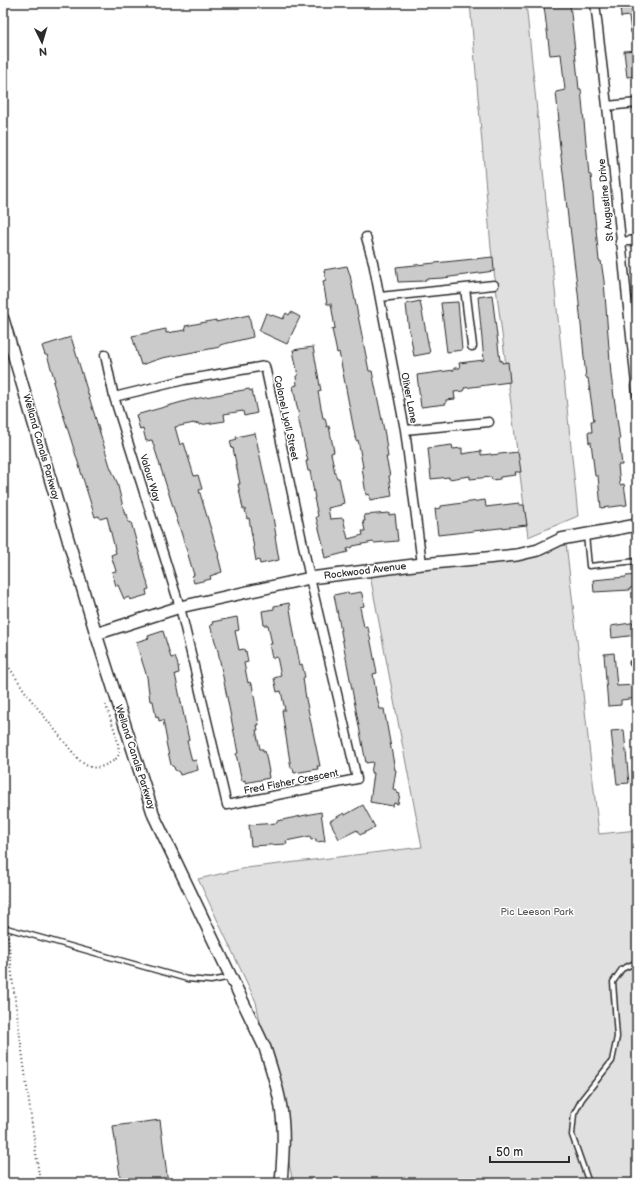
<svg xmlns="http://www.w3.org/2000/svg" width="640" height="1186" font-family="'Balsamiq Sans',sans-serif">
	<rect width="100%" height="100%" fill="#fff"/>
	<filter id="ink" filterUnits="userSpaceOnUse"><feTurbulence type="fractalNoise" baseFrequency=".025" numOctaves="2"/><feDisplacementMap in="SourceGraphic" scale="8" xChannelSelector="R" yChannelSelector="G"/><feConvolveMatrix kernelMatrix="1 2 1 2 8 2 1 2 1" color-interpolation-filters="sRGB"/></filter>
	<g filter="url(#ink)">
		<path fill="#e0e0e0" stroke="#868686" d="M470,3h56l52,513 -50,21 -37,-289z
			M566,543l33,291 38,-4v353h-344l-37,-181 -58,-123 48,-11 176,-21 -53,-277z"/>
		<path fill="#cbcbcb" stroke="#2b2b2b" d="M627,3h10v29l-6,1 -2,-17 -8,1 -1,-12 7,-1z
			M570,4l9,85h2l8,86h2l8,86h2l3,20 7,94 9,65h-1l3,25h-4l2,20 4,-1 3,21 -26,3 -3,-32h-3l-4,-34 -2,1 -1,-11h4l-1,-11h3l-6,-43h-2l-8,-85 -8,-66h-1l-3,-28 -9,-78h2l-3,-29 9,-2 -4,-36 -11,1 -6,-49z
			M637,50v26l-10,1 -3,-26z
			M493,257l1,14 -51,7 -18,1v2l-27,1 -2,-15z
			M347,266l3,9 19,96h3l13,64 3,22h-2l4,19h-1l3,20 -22,4 -1,-6 -3,1 -4,-28h1l-5,-27 -2,1 -17,-89 -2,1 -5,-24 3,-1 -4,-24h-4l-4,-23 3,-1 -2,-10z
			M492,295l8,66 2,-1v3l6,-1 2,20 -46,6v3l-10,1 1,7 -9,1v4l-25,3 -4,-32 37,-5v-2h6l-1,-5 25,-3 -6,-63z
			M420,301l10,52 -16,3 -4,-24h-1l-3,-28z
			M458,302l4,48 -15,2 -6,-49z
			M291,312l9,5 -13,27 -28,-13 7,-18 17,6 3,-6 3,2z
			M249,315l4,22 -33,8v2l-58,11 -21,7 -9,-29 34,-7v4l20,-3 -1,-4 31,-6v2z
			M71,337l39,129 7,16 8,33 2,-1 2,9 2,-1 18,67 -3,1 1,5 -17,5 -1,-3 -5,2 -6,-14 -2,1 -4,-14 4,-1 -5,-16 5,-2 -9,-36 -7,2 -1,-3 -4,1 -42,-135 2,-1 -8,-26h-2l-3,-9z
			M313,347l8,44 -3,1 1,5 4,21h2l2,9 2,-1 5,26 -3,1 4,20 2,5h2l5,25 -3,1v1l-13,3 2,11 13,-1 5,21 15,-4 -1,-4h3l-2,-10h2l-1,-6 25,-2v2l6,-1 3,27 -24,2 -1,-1 -20,4v1l-6,2 1,3 -23,6 -2,-10h1l-8,-31 2,-1 -4,-18h1l-5,-27h-2l-2,-10h2l-10,-44h1l-6,-31 4,-1 -1,-9h2l-5,-26z
			M249,389l1,2 2,-1 5,23 -13,3 -1,-5 -19,3 1,7 -26,4v-2l-5,1v-1l-19,4 5,18 4,-2 10,33 4,-1 4,14 -3,1 20,66h-1l4,16 -12,4 1,3 -17,4 -2,-7 2,-1 -8,-27 -34,-108 -6,1 -3,-12 -3,1 -4,-15 53,-15z
			M255,433l18,84 3,19h-1l4,24 -19,4 -1,-4 -3,1 -7,-43 -2,1 -2,-10h-2l-5,-25h2l-7,-36 -1,1 -2,-8 7,-2 -1,-2z
			M452,445l1,4 9,-1v6l19,-3v4l10,-1v1l27,-3 3,20h-6l1,3 -16,2v2l-8,1 -1,-3 -21,2v-3l-21,3v-2l-18,2 -3,-31z
			M485,500l1,7 33,-4v2h5l3,20 -89,10 -3,-26 6,-1v-2z
			M637,575v12l-7,1v2l-36,2 -1,-12 33,-3v-1z
			M348,592l1,2 12,-2 1,2 2,12 -4,1 4,20 3,-1v2h1l3,14 6,31 -4,1 3,19 4,16h4l11,61h1l-3,19 4,1v3l3,1 -2,10 -4,-1 -1,3 -23,-4 4,-29h-3l2,-11 -7,1 -32,-168z
			M289,603l6,36 5,26 2,-1 3,13 -2,1 3,21 14,67h-3l1,3 -24,4 -1,-5h-2l-8,-50 -1,-8h3l-4,-19 -4,1 -3,-14 7,-2 -4,-19 -5,1 -3,-14h3l-4,-19h-4l-2,-14 12,-2v-3z
			M237,617l2,13 -4,1 4,19 5,-1 1,3 1,-1 2,11 -4,1 4,20 2,-1 1,3 1,-1 7,41h-2l1,5h-2l4,19h3v2h2l4,21h-1l1,6 -24,5v-3l-3,1 -3,-13 -3,-14 2,-1 -13,-66 -7,-36 -8,-26h3l-1,-3z
			M637,622v13l-25,3 -1,-12z
			M163,631l8,27 4,-1 3,8 1,8 -4,1 14,66 -2,1 5,20 4,-1 2,10 -18,5 -1,-3 -4,-2 -1,-3 -3,-2 -5,-23 1,-1 -4,-21 -4,1 -1,-5 -2,1 -3,-16h-3l-3,-24 -11,-35 13,-4 -1,-2z
			M614,653l3,33 20,-1v13l-16,2v5l-13,1 -4,-52z
			M624,730l5,53 -12,1 -6,-53z
			M363,805l12,22 -15,8 -3,-5 -18,9 -9,-18 14,-8 1,2z
			M321,812l4,29 -9,1v-3l-5,1 -1,-4 -24,5 1,3 -36,2 -2,-21 28,-2v-2z
			M160,1120l8,63h-47l-8,-57z"/>
		<g fill="none" stroke-linecap="round" stroke-linejoin="round">
			<g stroke="#2b2b2b" stroke-width="7">
				<path id="lane" d="M586,535l3,31 48,-5
					M632,663l5,-1
					M3,927l184,52 24,2 20,-4
					M589,1183l-17,-48 2,-21 8,-15 30,-38 5,-24 -4,-55 9,-13 15,-7"/>
			</g>
			<g stroke="#2b2b2b" stroke-width="11">
				<path id="street" d="M595,3l12,103 30,288
					M607,106l30,-3
					M366,237l7,25 32,168 17,134
					M620,242l17,-2
					M465,288l29,-3
					M380,297l85,-9 7,58
					M105,355l9,42 66,210 47,198 130,-26 -47,-201 -45,-212 -81,14 -70,17
					M405,430l84,-8"/>
			</g>
			<g stroke="#2b2b2b" stroke-width="14">
				<path id="secondary" d="M3,319l93,315 58,182 111,232c6,20 13,39 16,60 4,25 2,50 0,75
					M96,634l84,-27 130,-29 112,-14 95,-9 21,-5 23,-11 76,-14"/>
			</g>
			<path stroke="#2b2b2b" stroke-width="2" stroke-dasharray="1 3" stroke-linecap="butt" d="M3,658l25,38 50,63c8,7 14,11 25,7 5,-2 12,-5 15,-10 4,-10 -9,-40 -12,-51
				M3,877l4,45
				M8,936l5,48 27,199"/>
			<use href="#lane" stroke="#fff" stroke-width="4"/>
			<use href="#street" stroke="#fff" stroke-width="8"/>
			<use href="#secondary" stroke="#fff" stroke-width="11"/>
		</g>
	</g>
	<g text-anchor="middle" dominant-baseline="central" stroke-width="3" stroke-linejoin="round" paint-order="stroke">
		<g font-size="10" fill="#2b2b2b" stroke="#fff">
			<text transform="translate(606 200) rotate(-96)">St Augustine Drive</text>
			<text transform="translate(409 398) rotate(79)">Oliver Lane</text>
			<text transform="translate(286 418) rotate(78)">Colonel Lyall Street</text>
			<text transform="translate(41 447) rotate(74)">Welland Canals Parkway</text>
			<text transform="translate(150 478) rotate(73)">Valour Way</text>
			<text transform="translate(365 571) rotate(-7)">Rockwood Avenue</text>
			<text transform="translate(135 757) rotate(72)">Welland Canals Parkway</text>
			<text transform="translate(291 782) rotate(-11)">Fred Fisher Crescent</text>
		</g>
		<g font-size="10" fill="#585858" stroke="#fff">
			<text x="537" y="912">Pic Leeson Park</text>
		</g>
	</g>
	<rect width="640" height="1186" fill="none" stroke="#fff" stroke-width="16"/>
	<rect x="8" y="8" width="624" height="1170" fill="none" stroke="#2b2b2b" stroke-width="1.5" filter="url(#ink)"/>
	<g transform="translate(42 42) rotate(175)" stroke="#ffffff" stroke-width="3" paint-order="stroke">
	<path d="M0-3L7 15L0 10L-7 15Z" fill="#2b2b2b"/>
	<text y="-6" font-size="11" font-weight="bold" text-anchor="middle" fill="#2b2b2b">N</text>
	</g>
	<path d="M490 1156v6h79v-6" fill="none" stroke="#2b2b2b" stroke-width="2"/>
	<text x="496" y="1156" font-size="12" fill="#2b2b2b" stroke="#ffffff" stroke-width="3" paint-order="stroke">50 m</text>
</svg>
